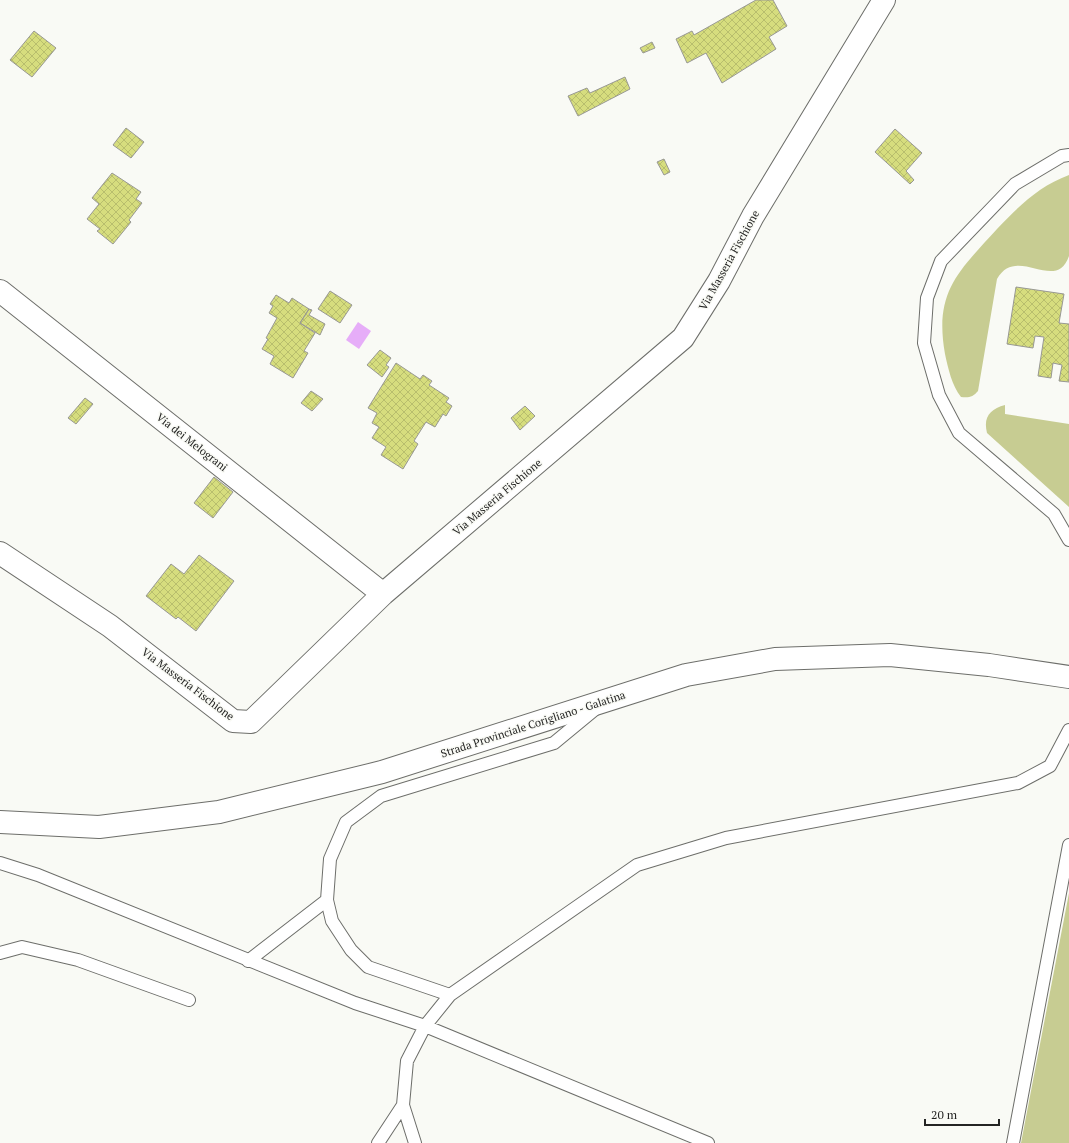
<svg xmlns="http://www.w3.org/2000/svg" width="1069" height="1143" font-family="'PT Serif',serif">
	<defs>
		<pattern id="building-cross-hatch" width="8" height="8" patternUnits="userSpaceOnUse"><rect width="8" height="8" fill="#d6dd7e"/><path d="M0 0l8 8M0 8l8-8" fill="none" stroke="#b8be6d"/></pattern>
	</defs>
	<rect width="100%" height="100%" fill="#f9faf5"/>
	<path fill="#c7cc92" d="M1069,175v81c-13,38 -52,-12 -72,23l-19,112c-5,6 -9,7 -17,6 -9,-11 -13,-29 -16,-43 -11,-62 13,-82 52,-125 22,-23 42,-43 72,-54z
		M1005,405v9l64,10v83l-82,-74c-4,-16 3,-24 18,-28z
		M1069,893v250h-48z"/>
	<path fill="#e6adf8" d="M358,322l13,9 -12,18 -13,-9z"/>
	<path fill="url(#building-cross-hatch)" stroke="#989894" d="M756,0h17l14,26 -18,11 7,12 -54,34 -16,-30 -19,10 -11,-24 16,-8 2,4z
		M34,31l22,17 -24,29 -22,-17z
		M652,42l3,6 -12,5 -3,-5z
		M625,77l5,12 -52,27 -10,-20 19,-8 3,5z
		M126,128l18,14 -13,16 -18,-13z
		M895,129l27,24 -16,18 8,9 -4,4 -35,-32z
		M664,159l6,13 -6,3 -7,-13z
		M112,173l29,19 -5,7 6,4 -13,17 2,2 -18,22 -16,-13 3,-2 -13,-10 12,-15 -7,-6z
		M1016,287l48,7 -5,29 10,1v58l-10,-1 3,-16 -9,-2 -2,15 -13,-2 6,-39 -9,-1 -2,12 -26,-4z
		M330,291l22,14 -12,18 -22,-14z
		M276,295l13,8 3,-5 17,11 -9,14 15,10 -11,18 4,2 -15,25 -23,-14 4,-8 -12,-7 6,-10 -2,-1 11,-20 -8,-5 4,-7 -3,-2z
		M309,309l3,1 -3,5 16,9 -5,11 -20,-12z
		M380,350l11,8 -5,7 3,2 -7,10 -15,-12z
		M396,363l24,16 3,-4 9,6 -3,4 20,13 -3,4 6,4 -6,10 -3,-2 -8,13 -9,-5 -12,19 4,3 -15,25 -22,-14 5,-8 -14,-9 7,-11 -7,-4 5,-10 -9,-5z
		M311,391l12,8 -11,12 -11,-8z
		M85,398l8,6 -17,20 -8,-6z
		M525,406l10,10 -15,14 -9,-12z
		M214,477l19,15 -20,26 -19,-15z
		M199,555l35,26 -38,50 -18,-14 -2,2 -30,-23 25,-32 13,10z"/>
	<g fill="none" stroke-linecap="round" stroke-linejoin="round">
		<g stroke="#6d6e6a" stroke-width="14">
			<path id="lane" d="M1069,155l-7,1 -47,28 -74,77 -14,37 -3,45 15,52 20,38 95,81 15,26
				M0,863l38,12 317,128 70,23 283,117
				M0,953l22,-6 56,13 111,40
				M248,961l79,-61
				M450,995l-82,-28 -17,-17 -19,-29 -5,-21 3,-41 16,-37 35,-26 173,-53 40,-33
				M403,1105l12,38
				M378,1143l25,-38 4,-44 18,-35 25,-31 187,-130 89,-27 292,-55 32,-17 19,-36
				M1013,1143l56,-298"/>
		</g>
		<g stroke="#6d6e6a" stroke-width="24">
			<path id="street" d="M0,291l383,303
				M0,553l110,73 123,95 18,1 132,-128 300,-256 36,-57 34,-65 131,-216"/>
		</g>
		<g stroke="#6d6e6a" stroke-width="24">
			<path id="secondary" d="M0,822l99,5 120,-15 163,-40 304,-97 89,-16 115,-4 99,10 80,12"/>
		</g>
		<use href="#lane" stroke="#fff" stroke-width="12"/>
		<use href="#street" stroke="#fff" stroke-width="22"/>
		<use href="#secondary" stroke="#fff" stroke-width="22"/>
	</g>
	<g text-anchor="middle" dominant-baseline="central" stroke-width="3" stroke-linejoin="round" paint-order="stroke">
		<g font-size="11" fill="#242423" stroke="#f9faf5">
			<text transform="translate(729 260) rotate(-61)">Via Masseria Fischione</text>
			<text transform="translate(192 442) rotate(38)">Via dei Melograni</text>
			<text transform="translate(497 497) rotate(-40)">Via Masseria Fischione</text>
			<text transform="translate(188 684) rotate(37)">Via Masseria Fischione</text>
			<text transform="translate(533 724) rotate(-18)">Strada Provinciale Corigliano - Galatina</text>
		</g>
	</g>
	<path d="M925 1119v6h74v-6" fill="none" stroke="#242423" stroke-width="2"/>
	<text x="931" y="1119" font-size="12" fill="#242423" stroke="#f9faf5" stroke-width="3" paint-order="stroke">20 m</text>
</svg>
